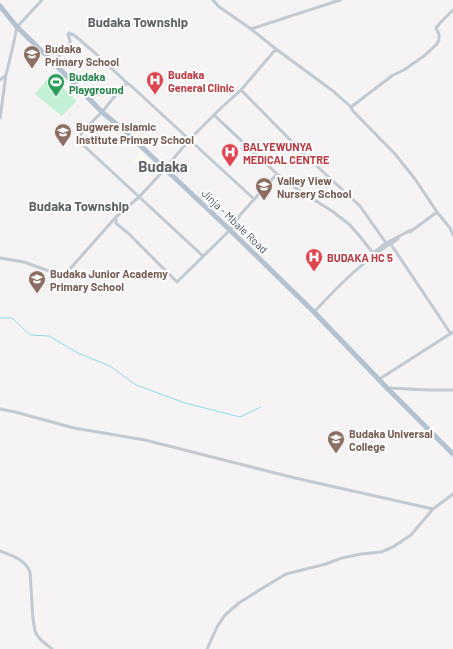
<svg xmlns="http://www.w3.org/2000/svg" width="453" height="649" font-family="Barlow,sans-serif">
	<rect width="100%" height="100%" fill="#f5f3f3"/>
	<path fill="#fdf9ef" d="M128,125l14,13 -1,2 2,-3 4,3 -4,4 -3,-3v-1l-14,-13z
		M115,130l4,3 -8,10 -4,-3z
		M140,152l7,6 -4,5 -3,-3 -5,5 -3,-3z
		M147,159l5,4 -9,10 -4,-4z"/>
	<path fill="#c3f1d5" d="M50,76l27,25 -15,15 -27,-22z"/>
	<g fill="none" stroke-linecap="round" stroke-linejoin="round">
		<path stroke="#90daee" stroke-width="1" d="M0,318h12l18,17 19,1 29,17 32,13 26,19 49,18 55,14 21,-10"/>
		<path stroke="#c1cad2" stroke-width="3" d="M213,0l5,6 33,23 25,20 57,42 18,16 2,4 42,43 20,25 22,33 13,16 3,7
			M251,29l89,-29
			M53,62l17,-18v-3l-2,-7 1,-1 5,2 20,17 33,31
			M0,80l6,-5
			M241,90l64,65 55,51 26,37h4l61,91
			M351,107l42,-32 11,-5 20,-14 12,-11 3,-5v-6l-3,-6 4,-5 13,-13
			M0,118l6,-43 7,-29 4,-19 25,-27
			M277,174l23,17 32,20 18,14 12,14 11,14 13,-10 25,-13
			M116,217v6l2,2 10,8 49,49 53,-52 11,-16 36,-40 -63,-59
			M410,232l27,-20
			M203,256l-122,-113 -3,-5 6,-8 18,-18 22,-27 3,-1h2l125,115
			M0,258l24,4 39,14 6,-6 47,-53 24,-21 25,-27 24,-29 32,-32 20,-18 35,-41
			M314,312c25,-27 52,-54 84,-73
			M378,380l75,-48
			M388,388l41,2h24
			M0,409l15,3 59,16 71,12 150,38 138,31
			M0,551c12,5 25,8 30,21l3,47 2,12 2,4 4,5 11,9
			M207,649l10,-22 8,-12 14,-12 22,-14 25,-15 40,-10 16,-6 19,-4 20,-2 12,-5 18,-12 22,-26 20,-15"/>
		<path stroke="#b3c2d1" stroke-width="5" d="M0,6l17,21 36,35 49,50 25,21 103,97 84,82 73,76 66,66"/>
	</g>
	<defs>
		<g id="school-pin" transform="scale(0.9)"><path d="M0 17L-7.5 6A9.5 9.5 0 1 1 7.5 6Z" fill="#8d6e63" stroke="#fff"/><path d="M0-5L7-2L0 1L-7-2ZM-4 1L0 2.5L4 1V4Q0 6-4 4Z" fill="#fff"/></g>
		<g id="hospital-pin" transform="scale(0.9)"><path d="M0 17L-7.5 6A9.5 9.5 0 1 1 7.5 6Z" fill="#e0444e" stroke="#fff"/><path d="M-5-5h3v3.5h4V-5h3V5h-3V1.5h-4V5h-3Z" fill="#fff"/></g>
		<g id="stadium-pin" transform="scale(0.9)"><path d="M0 17L-7.5 6A9.5 9.5 0 1 1 7.5 6Z" fill="#2e9e5b" stroke="#fff"/><path d="M0-5a6.5 5 0 1 0 0 10a6.5 5 0 1 0 0-10ZM-3.5-1.8h7v3.6h-7Z" fill="#fff"/></g>
	</defs>
	<g fill-rule="evenodd">
		<use href="#school-pin" x="32" y="54"/>
		<use href="#hospital-pin" x="155" y="80"/>
		<use href="#stadium-pin" x="56" y="82"/>
		<use href="#school-pin" x="63" y="132"/>
		<use href="#hospital-pin" x="230" y="152"/>
		<use href="#school-pin" x="264" y="186"/>
		<use href="#hospital-pin" x="314" y="257"/>
		<use href="#school-pin" x="37" y="279"/>
		<use href="#school-pin" x="336" y="439"/>
	</g>
	<g text-anchor="middle" dominant-baseline="central" stroke-width="4" stroke-linejoin="round" paint-order="stroke">
		<g font-size="11" font-weight="bold" fill="#785e54" stroke="#fff" text-anchor="start">
			<text x="45" y="48">Budaka<tspan x="45" dy="13">Primary School</tspan></text>
			<text x="76" y="126">Bugwere Islamic<tspan x="76" dy="13">Institute Primary School</tspan></text>
			<text x="277" y="180">Valley View<tspan x="277" dy="13">Nursery School</tspan></text>
			<text x="50" y="273">Budaka Junior Academy<tspan x="50" dy="13">Primary School</tspan></text>
			<text x="349" y="433">Budaka Universal<tspan x="349" dy="13">College</tspan></text>
		</g>
		<g font-size="11" font-weight="bold" fill="#be3a42" stroke="#fff" text-anchor="start">
			<text x="168" y="74">Budaka<tspan x="168" dy="13">General Clinic</tspan></text>
			<text x="243" y="146">BALYEWUNYA<tspan x="243" dy="13">MEDICAL CENTRE</tspan></text>
			<text x="327" y="257">BUDAKA HC 5</text>
		</g>
		<g font-size="11" font-weight="bold" fill="#27864d" stroke="#fff" text-anchor="start">
			<text x="69" y="76">Budaka<tspan x="69" dy="13">Playground</tspan></text>
		</g>
		<g font-size="11" fill="#4a5661" stroke="#fff">
			<text transform="translate(235 221) rotate(44)">Jinja - Mbale Road</text>
		</g>
		<g font-size="13" font-weight="bold" fill="#5f6368" stroke="#fff">
			<text x="138" y="22">Budaka Township</text>
			<text x="79" y="206">Budaka Township</text>
		</g>
		<g font-size="15" font-weight="bold" fill="#5f6368" stroke="#fff">
			<text x="163" y="166">Budaka</text>
		</g>
	</g>
</svg>
